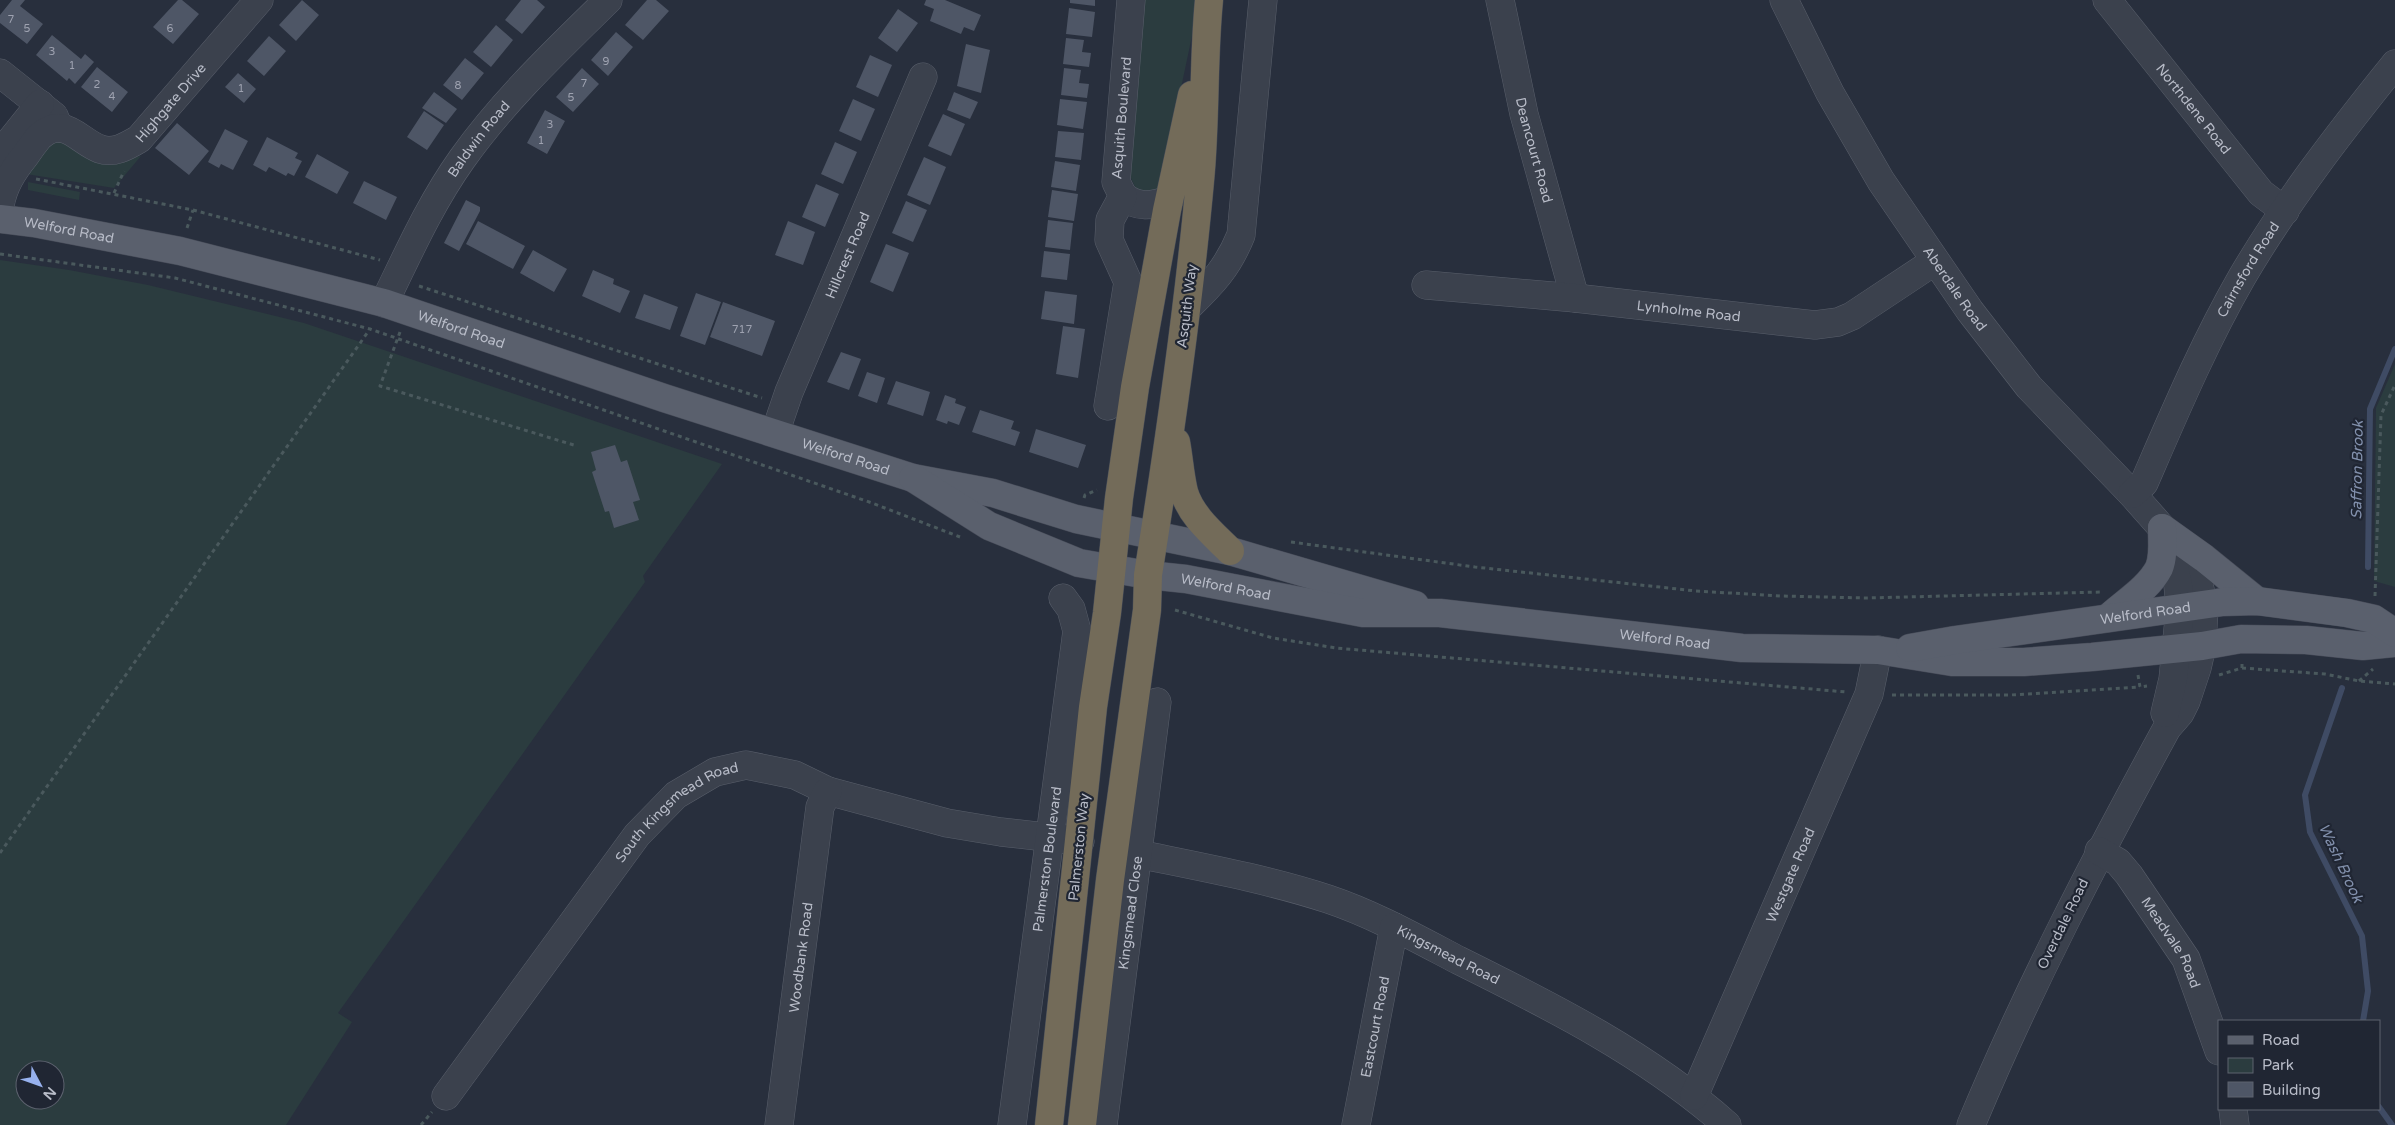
<svg xmlns="http://www.w3.org/2000/svg" width="2395" height="1125" font-family="'Varela Round',sans-serif">
	<rect width="100%" height="100%" fill="#282f3d"/>
	<path fill="#2b3c3f" fill-rule="evenodd" d="M1144,0h51l-2,31 -33,157 -10,9 -14,-8 -7,-15z
		M57,140l54,22 30,-6 -27,32 -88,-14 12,-21z
		M28,182l52,10 -1,8 -51,-10z
		M0,260l69,10 79,15 156,38 418,141 -79,112 2,6 -307,431 14,9 -66,103h-286zM25,1070h30v30h-30z
		M2395,364v223l-21,-6 2,-173z"/>
	<g fill="none" stroke-linecap="round" stroke-linejoin="round">
		<path stroke="#3f4b64" stroke-width="6" d="M2368,567l2,-158 25,-60
			M2342,688l-37,107 5,37 52,104 6,55 -5,30
			M2379,1107l13,18"/>
	</g>
	<path fill="#4e5666" d="M12,0h13l-5,6 23,18 -16,20 -27,-21v-8z
		M178,0h4l17,14 -26,30 -20,-17z
		M302,0l17,15 -23,26 -17,-16z
		M521,0h16l8,7 -23,27 -17,-14z
		M647,0h9l13,11 -26,29 -18,-15z
		M926,0h19l36,15 -7,16 -10,-4 -3,7 -31,-13 4,-12 -10,-4z
		M1070,0h25v6l-25,-3z
		M1069,8l26,4 -3,25 -26,-3z
		M898,9l20,14 -21,29 -19,-14z
		M496,25l17,15 -22,27 -18,-15z
		M616,32l17,15 -25,29 -17,-16z
		M52,35l29,24 4,-5 9,8 -19,22 -6,-6 -2,3 -31,-26z
		M269,36l17,15 -22,25 -17,-15z
		M1066,38l18,2 -2,12 9,1 -2,14 -26,-3z
		M966,44l24,6 -9,43 -24,-7z
		M870,55l22,10 -14,32 -22,-10z
		M465,58l19,15 -22,27 -19,-15z
		M97,67l31,25 -16,20 -31,-25z
		M582,68l17,16 -26,28 -17,-15z
		M1064,68l17,2 -2,13 10,1 -2,14 -26,-3z
		M238,73l18,16 -12,14 -19,-16z
		M434,92l23,17 -11,14 -24,-15z
		M954,92l24,10 -8,17 -23,-9z
		M853,99l22,10 -14,32 -22,-10z
		M1060,99l27,3 -4,27 -26,-4z
		M545,110l20,11 -18,33 -20,-11z
		M424,111l20,14 -17,25 -20,-13z
		M943,114l22,10 -14,32 -23,-10z
		M177,123l32,28 -20,24 -34,-27z
		M225,129l23,12 -15,29 -12,-6 -2,4 -11,-6z
		M1058,131l26,2 -3,27 -26,-3z
		M267,137l31,16 -3,5 7,3 -8,15 -6,-3 -2,3 -17,-9 -3,5 -13,-7z
		M835,142l22,10 -14,32 -22,-10z
		M317,154l32,18 -12,22 -32,-17z
		M924,157l22,10 -16,38 -23,-10z
		M1055,161l25,4 -4,26 -25,-4z
		M364,181l33,16 -11,23 -33,-17z
		M816,184l23,10 -14,33 -23,-10z
		M1052,190l26,4 -4,27 -26,-4z
		M466,200l14,7v4l-21,40 -15,-8z
		M906,201l21,9 -14,32 -21,-9z
		M1048,220l25,3 -3,27 -25,-3z
		M478,221l47,25 -12,23 -47,-25z
		M788,221l27,11 -12,33 -28,-10z
		M886,244l23,9 -16,39 -23,-10z
		M533,250l34,19 -13,23 -34,-19z
		M1044,251l26,3 -3,26 -26,-3z
		M593,270l21,9 -1,5 17,7 -10,22 -38,-17z
		M1045,291l32,4 -3,29 -33,-5z
		M696,293l25,9 -16,43 -25,-9z
		M644,294l34,13 -8,23 -35,-12z
		M723,302l52,19 -13,35 -52,-19z
		M1063,326l22,3 -7,49 -22,-4z
		M841,352l20,7 -12,31 -22,-8z
		M867,372l18,6 -8,25 -19,-7z
		M896,381l34,11 -7,24 -36,-12z
		M945,395l11,4 -1,4 11,4 -7,18 -11,-4 -1,3 -11,-4z
		M980,410l34,11 -3,8 9,3 -5,14 -43,-14z
		M1036,429l50,16 -8,23 -49,-16z
		M615,445l6,17 6,-2 13,40 -7,2 6,18 -25,8 -5,-17 -4,1 -13,-40 4,-2 -5,-18z"/>
	<g fill="none" stroke-linecap="round" stroke-linejoin="round">
		<g stroke="#595f6b" stroke-width="29">
			<g id="minor">
				<path id="s1" d="M1500,0l24,114 51,184"/>
				<path id="s2" d="M1784,0l46,93 51,88 89,130 59,76 103,107 30,34 11,17 12,7 11,20 8,35 -2,39 -5,22 -11,33 -6,12 -13,15c-71,130 -139,260 -196,397"/>
				<path id="s3" d="M2107,0l154,193 24,18"/>
				<path d="M0,73l54,43 5,12"/>
				<path d="M0,154l40,-50"/>
				<path d="M1123,196c14,12 29,10 46,4"/>
				<path id="s4" d="M0,206c3,-20 13,-35 25,-50 4,-6 9,-13 14,-19 25,-23 39,4 61,12 14,5 27,-3 39,-10l120,-139"/>
				<path id="s5" d="M1426,285l149,13 240,27 23,-3 14,-6 83,-55"/>
				<path id="s6" d="M384,303c24,-49 46,-99 78,-144 41,-58 95,-109 146,-159"/>
				<path d="M1188,307c25,-24 40,-40 53,-72l22,-235"/>
				<path id="s7" d="M1108,406l20,-124 -19,-42 1,-20 13,-24 -7,-14 15,-182"/>
				<path id="s8" d="M775,433l14,-41 134,-315"/>
				<path id="s9" d="M2132,494l12,-11c30,-69 60,-140 98,-206 44,-75 98,-145 153,-213"/>
				<path d="M2165,713l8,-34 7,-70 -2,-24 -6,-26 1,-14"/>
				<path id="s10" d="M2099,851l19,11 11,13 57,84 33,92"/>
				<path id="s11" d="M1138,854c63,13 129,25 190,45 45,15 88,39 130,61 95,47 190,95 269,165"/>
				<path id="s12" d="M446,1096l191,-261 39,-40 39,-23 31,-7 49,10 33,16 119,32 54,9 79,9"/>
				<path id="s13" d="M1694,1096l175,-402 9,-44"/>
				<path d="M2233,1109l2,16"/>
				<path id="s14" d="M779,1125l41,-318 8,-16"/>
				<path id="s15" d="M1012,1125l65,-494 -6,-22 -8,-11"/>
				<path id="s16" d="M1103,1125l54,-423"/>
				<path id="s17" d="M1356,1125l38,-198"/>
			</g>
		</g>
		<g stroke="#454a57" stroke-width="29">
			<g id="major">
				<path id="s18" d="M0,219l34,4 146,28 204,52 280,95 249,80 80,15 83,26 154,32 185,54"/>
				<path id="s19" d="M913,478l76,48 90,37 69,12 38,4 177,34h77l302,35 136,2 74,12h72l68,-5 110,-11 39,-7 65,1 57,6 32,-3"/>
				<path d="M2162,528l42,30 53,43"/>
				<path d="M2108,618c16,-15 41,-30 51,-50 5,-12 3,-27 3,-40"/>
				<path id="s20" d="M1910,648l45,-8 268,-38 34,-1 90,12 27,6 21,14"/>
			</g>
		</g>
		<g stroke="#464c58" stroke-width="29">
			<path id="highway" d="M1176,442c3,16 4,34 8,50 7,24 29,42 46,59
				M1049,1125l44,-418 14,-94 12,-115 16,-111 32,-177 25,-115
				M1082,1125l28,-245 37,-270 1,-35c21,-131 40,-262 52,-394 6,-60 3,-121 9,-181"/>
		</g>
		<path stroke="#4a595d" stroke-width="3" stroke-dasharray="4 4" stroke-linecap="butt" d="M36,179l157,31 187,50
			M114,193l10,-22
			M187,228l6,-18
			M0,254l175,24 195,51 502,174 88,34
			M419,286l343,112
			M400,332l-20,54 197,60
			M1084,498l1,-3 12,-5
			M1291,542l184,25 221,24 85,5 85,2 235,-6
			M2375,596l6,-181 14,-30
			M1175,610l98,28 63,10 510,44
			M2242,668l83,6 34,7 36,3
			M2138,675l2,12 7,-1
			M2219,675l23,-7v-7
			M2359,681l14,-12
			M1892,695h118l130,-8
			M0,853l370,-524
			M421,1125l11,-13"/>
		<use href="#minor" stroke="#3b414d" stroke-width="28"/>
		<use href="#major" stroke="#5a606d" stroke-width="28"/>
		<use href="#highway" stroke="#736b59" stroke-width="28"/>
	</g>
	<g text-anchor="middle" dominant-baseline="central" stroke-width="4.5" stroke-linejoin="round" paint-order="stroke">
		<g font-size="11" fill="#9ea2b0">
			<text x="11" y="19">7</text>
			<text x="27" y="28">5</text>
			<text x="170" y="28">6</text>
			<text x="52" y="51">3</text>
			<text x="606" y="61">9</text>
			<text x="72" y="65">1</text>
			<text x="584" y="83">7</text>
			<text x="97" y="84">2</text>
			<text x="458" y="85">8</text>
			<text x="241" y="88">1</text>
			<text x="112" y="96">4</text>
			<text x="571" y="97">5</text>
			<text x="550" y="124">3</text>
			<text x="541" y="140">1</text>
			<text x="742" y="329">717</text>
		</g>
		<g font-size="14" fill="#b8bcc8" stroke="#202633">
			<text stroke="none"><textPath href="#s4" startOffset="239">Highgate Drive</textPath></text>
			<text stroke="none"><textPath href="#s3" startOffset="139">Northdene Road</textPath></text>
			<text stroke="none"><textPath href="#s7" startOffset="299">Asquith Boulevard</textPath></text>
			<text stroke="none"><textPath href="#s6" startOffset="190">Baldwin Road</textPath></text>
			<text stroke="none"><textPath href="#s1" startOffset="154">Deancourt Road</textPath></text>
			<text stroke="none"><textPath href="#s18" startOffset="70">Welford Road</textPath></text>
			<text stroke="none"><textPath href="#s8" startOffset="192">Hillcrest Road</textPath></text>
			<text stroke="none"><textPath href="#s9" startOffset="254">Cairnsford Road</textPath></text>
			<text stroke="none"><textPath href="#s2" startOffset="336">Aberdale Road</textPath></text>
			<text transform="translate(1187 306) rotate(-83)">Asquith Way</text>
			<text stroke="none"><textPath href="#s5" startOffset="264">Lynholme Road</textPath></text>
			<text stroke="none"><textPath href="#s18" startOffset="475">Welford Road</textPath></text>
			<text stroke="none"><textPath href="#s18" startOffset="880">Welford Road</textPath></text>
			<text stroke="none"><textPath href="#s19" startOffset="336">Welford Road</textPath></text>
			<text stroke="none"><textPath href="#s20" startOffset="238">Welford Road</textPath></text>
			<text stroke="none"><textPath href="#s19" startOffset="779">Welford Road</textPath></text>
			<text stroke="none"><textPath href="#s12" startOffset="370">South Kingsmead Road</textPath></text>
			<text transform="translate(1079 847) rotate(-84)">Palmerston Way</text>
			<text stroke="none"><textPath href="#s15" startOffset="268">Palmerston Boulevard</textPath></text>
			<text stroke="none"><textPath href="#s13" startOffset="241">Westgate Road</textPath></text>
			<text stroke="none"><textPath href="#s16" startOffset="214">Kingsmead Close</textPath></text>
			<text transform="translate(2063 924) rotate(-64)">Overdale Road</text>
			<text stroke="none"><textPath href="#s10" startOffset="119">Meadvale Road</textPath></text>
			<text stroke="none"><textPath href="#s11" startOffset="328">Kingsmead Road</textPath></text>
			<text stroke="none"><textPath href="#s14" startOffset="169">Woodbank Road</textPath></text>
			<text stroke="none"><textPath href="#s17" startOffset="100">Eastcourt Road</textPath></text>
		</g>
		<g font-size="15" font-style="italic" fill="#8290ac" stroke="#202633">
			<text transform="translate(2357 470) rotate(-89)">Saffron Brook</text>
			<text transform="translate(2341 863) rotate(65)">Wash Brook</text>
		</g>
	</g>
	<rect x="2218" y="1020" width="162" height="90" fill="#202633" stroke="#5d626f"/>
	<rect x="2228" y="1036" width="25" height="8" fill="#5a606d" stroke="#5d626f"/>
	<text x="2262" y="1045" font-size="15" fill="#b8bcc8">Road</text>
	<rect x="2228" y="1058" width="25" height="15" fill="#2b3c3f" stroke="#5d626f"/>
	<text x="2262" y="1070" font-size="15" fill="#b8bcc8">Park</text>
	<rect x="2228" y="1082" width="25" height="15" fill="#4e5666" stroke="#5d626f"/>
	<text x="2262" y="1095" font-size="15" fill="#b8bcc8">Building</text>
	<g transform="translate(40 1085) rotate(131)"><circle r="24" fill="#202633" stroke="#5d626f"/>
	<path d="M0-4L9 19L0 12L-9 19Z" fill="#97b1ee"/>
	<text y="-8" font-size="14" font-weight="bold" text-anchor="middle" fill="#b8bcc8">N</text>
	</g>
</svg>
